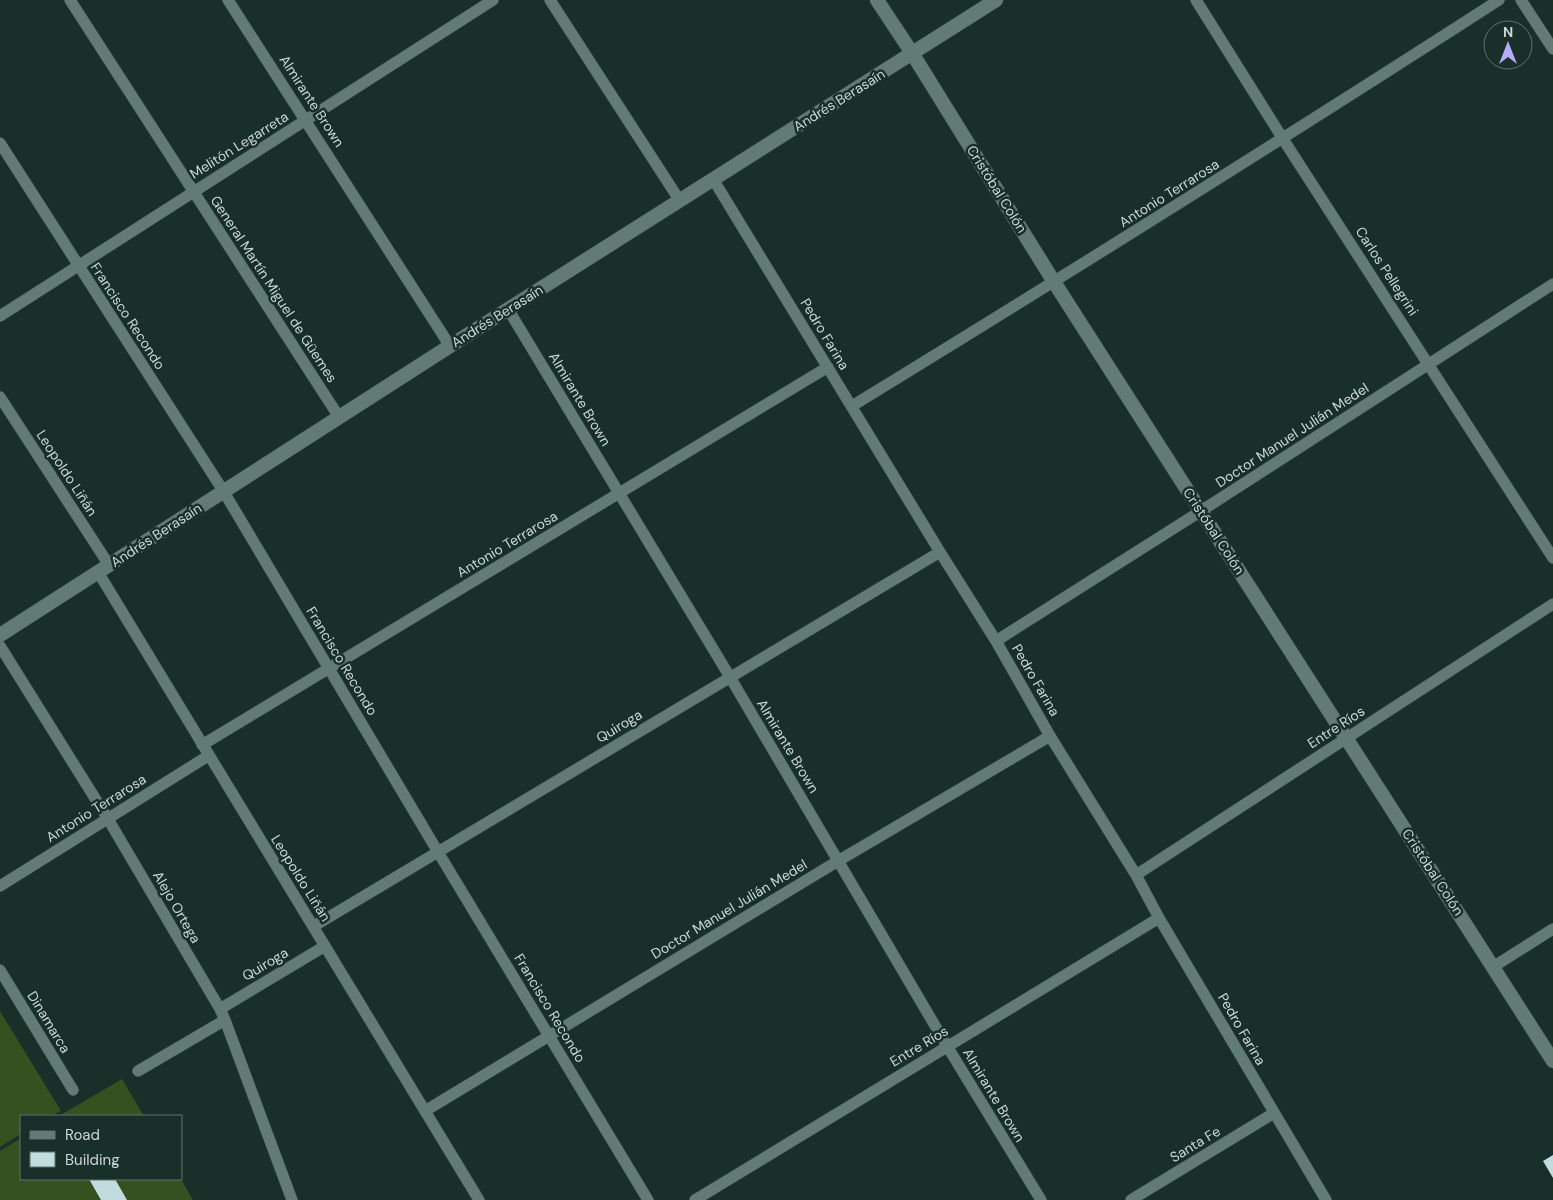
<svg xmlns="http://www.w3.org/2000/svg" width="1553" height="1200" font-family="'DM Sans',sans-serif">
	<rect width="100%" height="100%" fill="#192f2a"/>
	<path fill="#34511f" d="M0,1011l61,100 -10,5h-30v18l-21,13z
		M122,1079l22,37h-85z
		M21,1138v41h160l12,21h-193v-49z"/>
	<path fill="#c0dcde" d="M1553,1155v23l-10,-17z
		M89,1179h26l12,21h-26z"/>
	<g fill="none" stroke-linecap="round" stroke-linejoin="round">
		<g stroke="#364945" stroke-width="12">
			<path id="minor" d="M70,0l269,417
				M228,0l222,346
				M550,0l130,201
				M1196,0l87,139 270,419
				M1521,0l32,49
				M0,143l224,349 214,360 210,348
				M713,179l227,373 56,89 54,95 86,139 23,43 167,282
				M508,309l222,368 217,369 94,154
				M0,316l493,-316
				M0,397l109,168
				M852,406c217,-133 433,-268 647,-406
				M98,572l381,628
				M996,641l205,-130 352,-227
				M0,646l108,173 112,190 5,11 67,180
				M202,745l626,-378
				M1136,875l417,-271
				M0,886l208,-130
				M314,926l626,-374
				M1493,967l60,-38
				M0,970l73,120
				M220,1009l105,-63
				M138,1071l87,-51
				M425,1111l413,-250 212,-125
				M695,1200l464,-282
				M1131,1200l143,-87"/>
		</g>
		<g stroke="#364945" stroke-width="15">
			<path id="tertiary" d="M877,0l35,53 142,229 499,779
				M0,635l450,-289 546,-346"/>
		</g>
		<use href="#minor" stroke="#637b75" stroke-width="11"/>
		<use href="#tertiary" stroke="#637b75" stroke-width="14"/>
	</g>
	<g text-anchor="middle" dominant-baseline="central" stroke-width="5" stroke-linejoin="round" paint-order="stroke">
		<g font-size="14" fill="#cbd8d4" stroke="#192f2a">
			<text transform="translate(839 100) rotate(-32)">Andrés Berasaín</text>
			<text transform="translate(312 101) rotate(57)">Almirante Brown</text>
			<text transform="translate(239 145) rotate(-32)">Melitón Legarreta</text>
			<text transform="translate(997 189) rotate(58)">Cristóbal Colón</text>
			<text transform="translate(1169 193) rotate(-32)">Antonio Terrarosa</text>
			<text transform="translate(1387 271) rotate(57)">Carlos Pellegrini</text>
			<text transform="translate(274 289) rotate(57)">General Martín Miguel de Güemes</text>
			<text transform="translate(128 316) rotate(57)">Francisco Recondo</text>
			<text transform="translate(497 316) rotate(-32)">Andrés Berasaín</text>
			<text transform="translate(825 334) rotate(59)">Pedro Farina</text>
			<text transform="translate(580 399) rotate(59)">Almirante Brown</text>
			<text transform="translate(1292 435) rotate(-33)">Doctor Manuel Julián Medel</text>
			<text transform="translate(67 473) rotate(57)">Leopoldo Liñán</text>
			<text transform="translate(1214 531) rotate(57)">Cristóbal Colón</text>
			<text transform="translate(156 535) rotate(-33)">Andrés Berasaín</text>
			<text transform="translate(507 544) rotate(-31)">Antonio Terrarosa</text>
			<text transform="translate(342 661) rotate(59)">Francisco Recondo</text>
			<text transform="translate(1036 680) rotate(60)">Pedro Farina</text>
			<text transform="translate(619 726) rotate(-31)">Quiroga</text>
			<text transform="translate(1336 727) rotate(-33)">Entre Ríos</text>
			<text transform="translate(788 746) rotate(59)">Almirante Brown</text>
			<text transform="translate(96 808) rotate(-32)">Antonio Terrarosa</text>
			<text transform="translate(1433 872) rotate(57)">Cristóbal Colón</text>
			<text transform="translate(301 878) rotate(58)">Leopoldo Liñán</text>
			<text transform="translate(177 907) rotate(60)">Alejo Ortega</text>
			<text transform="translate(729 909) rotate(-31)">Doctor Manuel Julián Medel</text>
			<text transform="translate(265 964) rotate(-31)">Quiroga</text>
			<text transform="translate(550 1008) rotate(59)">Francisco Recondo</text>
			<text transform="translate(49 1022) rotate(59)">Dinamarca</text>
			<text transform="translate(1242 1029) rotate(60)">Pedro Farina</text>
			<text transform="translate(919 1046) rotate(-31)">Entre Ríos</text>
			<text transform="translate(994 1095) rotate(59)">Almirante Brown</text>
			<text transform="translate(1195 1144) rotate(-31)">Santa Fe</text>
		</g>
	</g>
	<rect x="20" y="1115" width="162" height="65" fill="#192f2a" stroke="#60736e"/>
	<rect x="30" y="1131" width="25" height="8" fill="#637b75" stroke="#60736e"/>
	<text x="65" y="1140" font-size="15" fill="#cbd8d4">Road</text>
	<rect x="30" y="1152" width="25" height="15" fill="#c0dcde" stroke="#60736e"/>
	<text x="65" y="1165" font-size="15" fill="#cbd8d4">Building</text>
	<g transform="translate(1508 45)"><circle r="24" fill="#192f2a" stroke="#60736e"/>
	<path d="M0-4L9 19L0 12L-9 19Z" fill="#b6acf8"/>
	<text y="-8" font-size="14" font-weight="bold" text-anchor="middle" fill="#cbd8d4">N</text>
	</g>
</svg>
